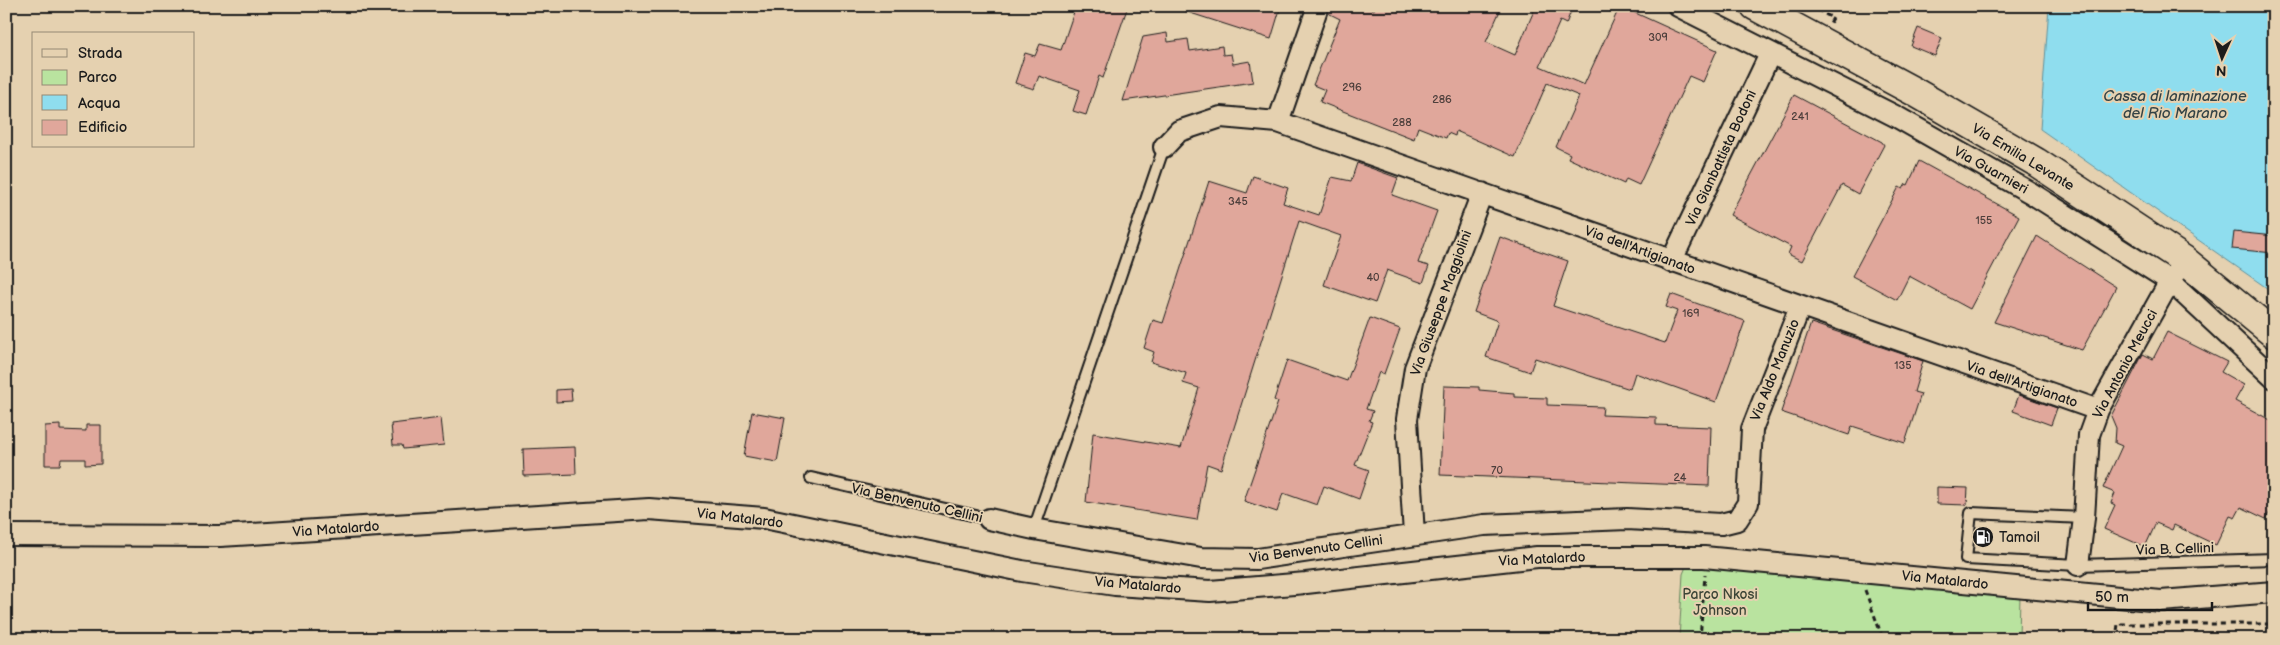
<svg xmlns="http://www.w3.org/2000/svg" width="2280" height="645" font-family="'Balsamiq Sans',sans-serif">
	<rect width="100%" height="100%" fill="#e5d1b0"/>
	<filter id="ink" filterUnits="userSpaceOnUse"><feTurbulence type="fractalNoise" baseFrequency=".02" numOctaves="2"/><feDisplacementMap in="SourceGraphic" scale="10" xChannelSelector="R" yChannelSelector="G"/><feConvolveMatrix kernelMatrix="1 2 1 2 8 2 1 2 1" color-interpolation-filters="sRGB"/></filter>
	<g filter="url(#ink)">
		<path fill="#b9e39f" stroke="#6a805e" d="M1688,562l332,32 -1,45h-340l4,-65z"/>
		<path fill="#8fddee" stroke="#61909a" d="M2049,6h225v287l-234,-164z"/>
		<path fill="#e0a79b" stroke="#1c1c1c" d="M1076,6h52l-25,72 -4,-2 -13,39 -13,-4 7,-21 -41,-14 -5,13 -19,-6 10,-30 10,3 5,-12 21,6z
			M1179,6h102l-10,33 -93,-30z
			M1330,6h34l10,4 2,-4h126l-16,36 29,13 21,-49h37l-7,18 -6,-3 -20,45 44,19 36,-79 97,44 -14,32 -14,-6 -50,109 -13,-6 -2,5 -56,-26 2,-4 -14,-7 23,-51 -32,-13 -32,74 -59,-26 -1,5 -7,-3 -2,5 -28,-11 -4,12 -94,-37 5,-12 -12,-5 27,-66 -12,-6z
			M1918,28l24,10 -7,18 -24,-10z
			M1167,33l1,9 20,-3 2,12 32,-5 1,9 8,-1 2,10 17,-3 3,21 -130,19 20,-64z
			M1794,95l88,47 2,3 -26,49 -16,-9 -40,76 -14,-7 3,-7 -61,-32z
			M1919,161l100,55 -49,93 -61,-33 -12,24 -45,-24 47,-89 4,2 3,-5 2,1z
			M1357,163l41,15 -6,17 45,16 -19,52 11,3 -6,17 -36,-13 -12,33 -51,-18 17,-49 -42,-15 -78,248 -14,-5 -10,56 -111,-18 7,-69 88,15 18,-60 -16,-5 3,-10 -35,-11 3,-10 -10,-4 9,-28 10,3 46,-142 38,12 6,-17 35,12 -5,15 36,12 13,-38 19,4z
			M2234,232l40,4v17l-42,-4z
			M2037,236l79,51 -34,63 -88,-28z
			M1500,237l68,24 -15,45 112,37 12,-32 -11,-4 5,-13 74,27 -29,81 -81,-29 -5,16 -95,-31 -5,14 -44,-15 12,-36 -24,-9z
			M1370,318l30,11 -16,45 -5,-2 -13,37 7,2 -4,10 3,1 -17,43 14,5 -10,29 -35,-13 -7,19 -34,-12 -6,19 -33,-11 34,-99 -4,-2 13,-40 60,21z
			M1811,323l112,38 -9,31 7,2 -16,49 -53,-17 -3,9 -68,-23z
			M2167,332l60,30 -6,10 23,13 -9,16 39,21v82l-8,15 -25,-12 -6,11 -5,-2 -14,29 -42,-20 -2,5 -16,-7 -11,24 -41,-18 11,-24 -4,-2 4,-10 -12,-5 19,-42 -7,-3 1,-15 -5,-12 32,-62 10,5z
			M1444,386l35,1v3l35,3v4l33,1v7l56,2 -1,8 54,2v8l55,2 -2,59 -269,-11z
			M571,389l1,12 -16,1v-12z
			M2019,395l38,13 -6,17 -38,-14z
			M752,412l33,6 -8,44 -33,-6z
			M441,418l3,27 -41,4 -1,-4h-9l-2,-21z
			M60,425v5l26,1v-6h15v39l-16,1v-6h-24l-1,6h-15v-39z
			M575,447l1,27 -52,2 -1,-27z
			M1937,487l31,1 -1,17 -30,-1z"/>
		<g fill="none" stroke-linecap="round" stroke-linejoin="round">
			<g stroke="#1c1c1c" stroke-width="14">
				<path id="service" d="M811,478l178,41
					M2084,518l-113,-5 -5,46 112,6 196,-6
					M1034,529l130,-382"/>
			</g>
			<g stroke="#1c1c1c" stroke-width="24">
				<path id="minor" d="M1678,6l219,111 134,76 139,88 104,97
					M1278,122l40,-116
					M1164,147l15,-16 42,-14 57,5 820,288
					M1671,262l99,-208
					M989,519l45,10 167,29 56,1 227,-34 143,-6 94,5 16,-4 11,-17 4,-74 48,-122
					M6,535l214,1 429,-27 115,9 258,53 93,14 95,6 96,-8 231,-26h167l457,44 113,-9
					M1414,535l-7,-116 8,-51 67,-175
					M2078,565l6,-47 5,-83 9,-25 72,-129 8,-11"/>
			</g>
			<g stroke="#1c1c1c" stroke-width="31">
				<path id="secondary" d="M1755,6l158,85 123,71 148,98 90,74"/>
			</g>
			<path stroke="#1c1c1c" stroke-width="3" stroke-dasharray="5 4" stroke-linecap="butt" d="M1809,6l24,12 -3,5
				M1865,590l18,49
				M1700,639l5,-64
				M2116,639l2,-15h156"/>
			<use href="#service" stroke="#e5d1b0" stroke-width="10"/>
			<use href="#minor" stroke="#e5d1b0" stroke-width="20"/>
			<use href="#secondary" stroke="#e5d1b0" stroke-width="28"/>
		</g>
	</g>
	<defs>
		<g id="fuel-disc" transform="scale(1.125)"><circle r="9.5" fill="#1c1c1c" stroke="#e5d1b0"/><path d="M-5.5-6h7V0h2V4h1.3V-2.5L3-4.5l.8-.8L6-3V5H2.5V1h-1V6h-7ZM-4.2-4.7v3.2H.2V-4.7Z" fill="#fff"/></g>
	</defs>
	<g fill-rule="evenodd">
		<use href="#fuel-disc" x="1983" y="537"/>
	</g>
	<g text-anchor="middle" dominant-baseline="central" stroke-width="4" stroke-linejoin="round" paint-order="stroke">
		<g font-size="11" fill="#4d3f3c">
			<text x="1658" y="37">309</text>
			<text x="1352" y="87">296</text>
			<text x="1442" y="99">286</text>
			<text x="1800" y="116">241</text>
			<text x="1402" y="122">288</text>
			<text x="1238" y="201">345</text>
			<text x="1984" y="220">155</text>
			<text x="1373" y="277">40</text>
			<text x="1691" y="313">169</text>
			<text x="1903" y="365">135</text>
			<text x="1497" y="470">70</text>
			<text x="1680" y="477">24</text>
		</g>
		<g font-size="14" fill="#1c1c1c" stroke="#e5d1b0">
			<text transform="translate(2023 157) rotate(31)">Via Emilia Levante</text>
			<text transform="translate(1721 158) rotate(-65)">Via Gianbattista Bodoni</text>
			<text transform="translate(1991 170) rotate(29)">Via Guarnieri</text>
			<text transform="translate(1640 250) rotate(20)">Via dell'Artigianato</text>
			<text transform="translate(1441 303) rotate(-70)">Via Giuseppe Maggiolini</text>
			<text transform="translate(2125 364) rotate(-62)">Via Antonio Meucci</text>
			<text transform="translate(1775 370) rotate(-68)">Via Aldo Manuzio</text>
			<text transform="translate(2022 384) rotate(19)">Via dell'Artigianato</text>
			<text transform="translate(917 503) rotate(13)">Via Benvenuto Cellini</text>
			<text transform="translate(740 518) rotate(7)">Via Matalardo</text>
			<text transform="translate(336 529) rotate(-4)">Via Matalardo</text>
			<text transform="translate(1316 549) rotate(-8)">Via Benvenuto Cellini</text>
			<text transform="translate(2175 549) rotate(-2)">Via B. Cellini</text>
			<text transform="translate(1542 559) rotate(-3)">Via Matalardo</text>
			<text transform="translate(1945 580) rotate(6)">Via Matalardo</text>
			<text transform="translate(1138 585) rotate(5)">Via Matalardo</text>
		</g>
		<g font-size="14" fill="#1c1c1c" stroke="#e5d1b0" text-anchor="start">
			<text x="1999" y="537">Tamoil</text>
		</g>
		<g font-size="14" fill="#3b4436" stroke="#e5d1b0">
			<text x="1720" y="594">Parco Nkosi<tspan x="1720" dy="16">Johnson</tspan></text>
		</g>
		<g font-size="15" font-style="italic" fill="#334346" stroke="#e5d1b0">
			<text x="2175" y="96">Cassa di laminazione<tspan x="2175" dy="17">del Rio Marano</tspan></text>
		</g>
	</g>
	<rect width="2280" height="645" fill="none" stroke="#e5d1b0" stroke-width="25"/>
	<rect x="12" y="12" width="2255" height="620" fill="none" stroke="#1c1c1c" stroke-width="2" filter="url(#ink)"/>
	<rect x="32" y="32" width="162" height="115" fill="#e5d1b0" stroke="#958975"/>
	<rect x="42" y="49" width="25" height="8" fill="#e5d1b0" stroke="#958975"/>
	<text x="78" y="58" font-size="15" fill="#1c1c1c">Strada</text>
	<rect x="42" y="70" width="25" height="15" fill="#b9e39f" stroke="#958975"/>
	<text x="78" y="82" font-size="15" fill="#1c1c1c">Parco</text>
	<rect x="42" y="95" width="25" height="15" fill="#8fddee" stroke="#958975"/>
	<text x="78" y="108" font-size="15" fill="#1c1c1c">Acqua</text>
	<rect x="42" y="120" width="25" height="15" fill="#e0a79b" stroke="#958975"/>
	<text x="78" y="132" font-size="15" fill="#1c1c1c">Edificio</text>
	<g transform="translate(2222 58) rotate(183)" stroke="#e5d1b0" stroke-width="4" paint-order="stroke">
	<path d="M0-4L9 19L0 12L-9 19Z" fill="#1c1c1c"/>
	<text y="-8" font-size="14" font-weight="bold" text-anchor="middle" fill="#1c1c1c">N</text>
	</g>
	<path d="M2088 602v8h124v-8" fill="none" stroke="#1c1c1c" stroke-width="2.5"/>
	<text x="2095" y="602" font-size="15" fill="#1c1c1c" stroke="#e5d1b0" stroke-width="4" paint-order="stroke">50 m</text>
</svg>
